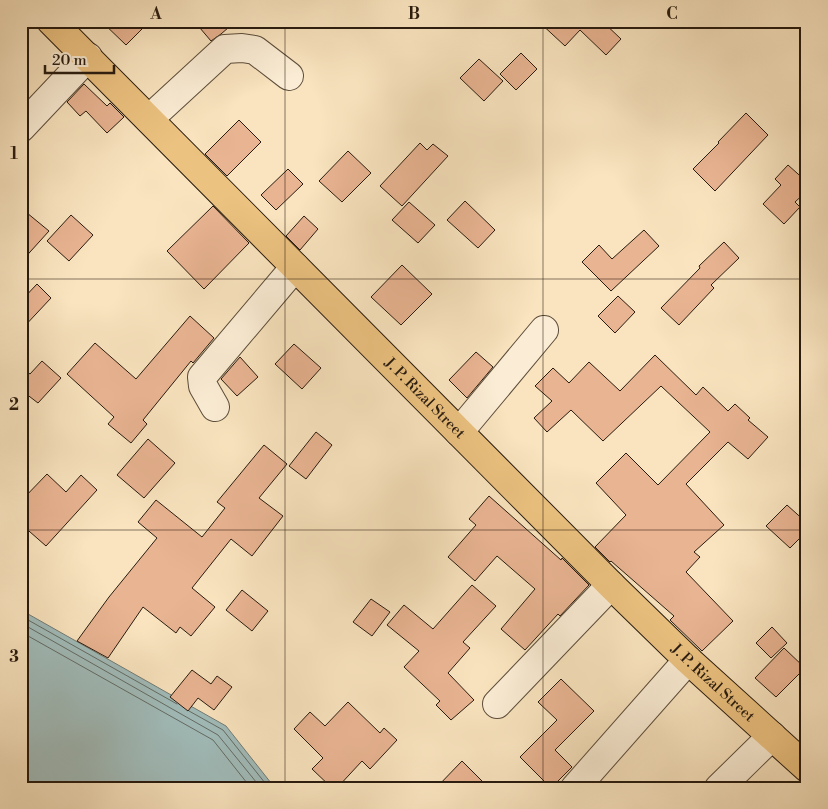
<svg xmlns="http://www.w3.org/2000/svg" width="828" height="809" font-family="'Libre Bodoni',serif">
	<rect width="100%" height="100%" fill="#f9e4bf"/>
	<filter id="stains"><feTurbulence type="fractalNoise" baseFrequency=".004" numOctaves="4"/><feColorMatrix values="0 0 0 0 .2 0 0 0 0 .09 0 0 0 0 .02 0 0 0 .5 -.17"/></filter>
	<radialGradient id="worn" r=".72"><stop offset=".6" stop-color="#630" stop-opacity="0"/><stop offset="1" stop-color="#630" stop-opacity=".3"/></radialGradient>
	<path fill="#a1bcba" stroke="#717c76" d="M21,610l205,116 49,62h-254z"/>
	<g fill="none" stroke-linecap="round" stroke-linejoin="round">
		<path stroke="#646c64" stroke-width="1" d="M21,616l156,88
			M21,623l197,112 43,53
			M21,632l192,108 38,48
			M189,711l34,19 46,58"/>
	</g>
	<path fill="#e9b492" stroke="#281b0f" d="M101,21h49l-24,24z
		M194,21h42l-15,13 -10,7z
		M538,21h64l19,18 -15,16 -26,-25 -15,16z
		M521,53l16,16 -21,21 -16,-16z
		M479,59l24,22 -19,20 -24,-23z
		M84,84l23,22 3,-3 14,14 -17,16 -21,-22 -6,5 -13,-14z
		M746,113l22,22 -53,56 -22,-22 26,-26 -1,-1z
		M239,120l22,22 -34,34 -22,-22z
		M420,143l7,7 6,-6 15,12 -46,50 -22,-20z
		M348,151l23,22 -29,29 -23,-21z
		M788,165l19,17v9l-12,11 5,5 -16,17 -21,-20 18,-19 -6,-6z
		M288,169l15,15 -27,26 -15,-15z
		M465,201l30,29 -17,18 -31,-28z
		M409,202l26,23 -17,18 -26,-23z
		M213,206l36,37 -45,46 -37,-38z
		M21,208l28,23 -28,31z
		M71,215l22,20 -24,26 -22,-20z
		M304,216l14,13 -18,21 -14,-14z
		M644,230l15,16 -48,45 -29,-29 17,-17 13,14z
		M724,242l15,16 -28,27 3,3 -35,37 -18,-17 39,-40 -1,-2z
		M402,265l30,29 -31,31 -30,-28z
		M37,284l14,14 -30,32v-29z
		M618,296l17,16 -20,21 -17,-17z
		M190,316l24,22 -21,25 -2,-2 -48,59 4,4 -16,19 -23,-19 6,-7 -47,-43 28,-31 41,36z
		M294,344l27,24 -19,21 -27,-25z
		M476,352l17,15 -26,31 -18,-18z
		M655,355l41,40 7,-8 25,24 7,-7 15,14 -2,2 20,17 -20,22 -20,-17 -42,42 38,41 -30,27 6,5 -14,15 47,49 -31,30 -32,-31 4,-4 -63,-55 -1,1 -15,-15 31,-32 -30,-32 30,-30 32,32 52,-53 -49,-46 -58,55 -32,-31 -24,22 -13,-14 18,-17 -17,-15 18,-18 16,15 20,-21 31,29z
		M240,357l18,20 -21,19 -16,-17z
		M42,361l19,17 -23,25 -17,-13v-23l9,7z
		M316,432l16,13 -26,34 -17,-13z
		M148,439l27,24 -31,35 -27,-23z
		M264,445l23,19 -28,34 24,18 -31,40 -21,-17 -39,49 23,19 -24,29 -11,-9 -4,6 -33,-26 -35,51 -31,-17 32,-44 48,-59 -19,-16 18,-22 46,37 23,-29 -8,-6z
		M47,474l19,18 15,-17 16,15 -51,56 -25,-22v-23z
		M489,496l72,64 1,-2 27,27 -29,31 -2,-2 -33,36 -24,-21 34,-40 -38,-33 -22,25 -27,-24 28,-32 -7,-6z
		M787,505l20,18v8l-17,17 -24,-22z
		M472,585l24,21 -33,36 7,6 -22,25 26,27 -23,20 -15,-15 4,-4 -36,-34 15,-16 -32,-26 17,-20 29,24z
		M242,590l26,21 -16,20 -26,-21z
		M371,599l19,13 -18,24 -19,-14z
		M772,627l15,16 -16,15 -15,-15z
		M784,648l21,20 -29,29 -21,-19z
		M192,670l19,14 6,-8 15,11 -18,23 -16,-12 -10,13 -18,-14z
		M561,679l33,32 -39,39 17,17 -21,21 -31,-31 37,-37 -19,-18z
		M348,702l32,31 4,-5 13,12 -27,29 -8,-8 -25,27h-5l-20,-19 11,-11 -29,-29 16,-17 15,14z
		M462,761l27,27h-53z"/>
	<g fill="none" stroke-linecap="round" stroke-linejoin="round">
		<g stroke="#5c4d3b" stroke-width="30">
			<path id="minor" d="M149,119l76,-70 17,-1 13,2 34,26
				M21,128l67,-71
				M215,407l-12,-21 -1,-9 93,-110
				M459,432l85,-102
				M497,704l114,-119
				M575,788l113,-128
				M719,788l53,-52"/>
		</g>
		<g stroke="#281b0f" stroke-width="30">
			<g id="major">
				<path id="s1" d="M51,21l560,564 77,75 119,108"/>
			</g>
		</g>
		<use href="#minor" stroke="#fbedd5" stroke-width="28"/>
		<use href="#major" stroke="#ecc280" stroke-width="28"/>
	</g>
	<path fill="none" stroke="#281b0f" stroke-width="1" stroke-opacity="0.55" d="M285,21v767M543,21v767M21,279h786M21,530h786"/>
	<g text-anchor="middle" dominant-baseline="central" stroke-width="4.5" stroke-linejoin="round" paint-order="stroke">
		<g font-size="15" fill="#281b0f" stroke="#fbedd5">
			<text stroke="none"><textPath href="#s1" startOffset="531">J. P. Rizal Street</textPath></text>
			<text stroke="none"><textPath href="#s1" startOffset="936">J. P. Rizal Street</textPath></text>
		</g>
	</g>
	<rect width="828" height="809" fill="none" stroke="#f9e4bf" stroke-width="55"/>
	<path d="M45 65v8h69v-8" fill="none" stroke="#281b0f" stroke-width="2.5"/>
	<text x="52" y="65" font-size="15" fill="#281b0f" stroke="#fbedd5" stroke-width="4" paint-order="stroke">20 m</text>
	<rect x="28" y="28" width="772" height="754" fill="none" stroke="#281b0f" stroke-width="2"/>
	<g font-size="16" text-anchor="middle" font-weight="bold" fill="#281b0f">
		<text x="156" y="19">A</text>
		<text x="414" y="19">B</text>
		<text x="672" y="19">C</text>
		<text x="14" y="159">1</text>
		<text x="14" y="410">2</text>
		<text x="14" y="662">3</text>
	</g>
	<rect width="100%" height="100%" filter="url(#stains)"/>
	<rect width="100%" height="100%" fill="url(#worn)"/>
</svg>
